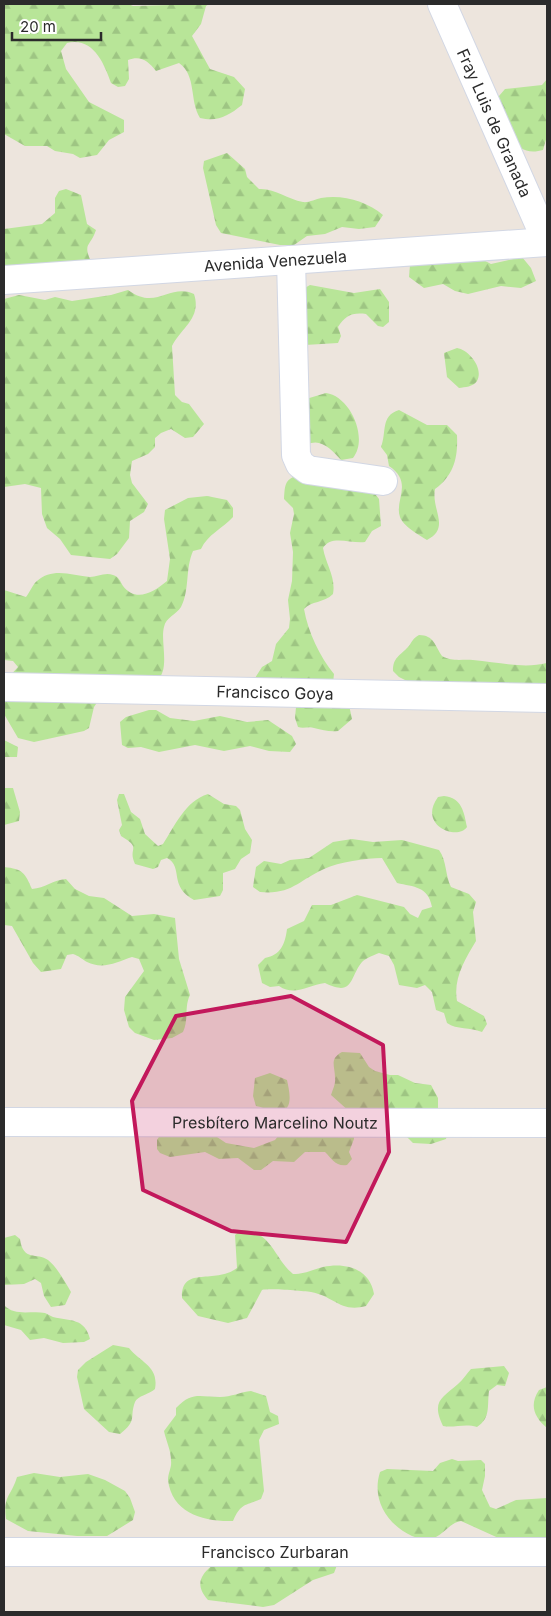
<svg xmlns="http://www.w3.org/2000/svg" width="551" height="1616" font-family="Inter,sans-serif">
	<defs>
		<pattern id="forest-firs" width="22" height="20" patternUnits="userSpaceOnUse" patternTransform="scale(1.25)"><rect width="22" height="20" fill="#b8e598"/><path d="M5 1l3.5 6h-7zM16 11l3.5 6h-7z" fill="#9ec583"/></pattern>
	</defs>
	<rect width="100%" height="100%" fill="#ede5dd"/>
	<path fill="url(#forest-firs)" d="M4,4h124l5,2 76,-2 -3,2 -5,18 -9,12 18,33 24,8 11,12 -3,16c-14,11 -24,17 -42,13 -11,-18 -3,-42 -21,-55l-23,8c-8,-10 -15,-16 -28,-11l1,19 -4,7 -7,1 -7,-4c-7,-20 -18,-46 -44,-40l-6,8 5,18 23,33 35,18v12l-15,8 -12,15 -17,3 -7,-4 -18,-3 -8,-5h-22l-21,-12z
		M547,79v57l-4,14c-7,2 -16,3 -23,-3 -7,-6 -21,-42 -21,-51l6,-7 37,-4z
		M227,153l18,16 2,8 12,12c16,-1 28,10 44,13 5,1 13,-3 18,-4 21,-4 46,3 62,17l-8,12 -16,2 -17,-2 -17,7 -18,2 -13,9h-14l-59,-12 -5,-8 -13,-57 1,-7z
		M66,189l15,6 6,29 9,6c-6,18 -14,12 -4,34l-88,9v-44l38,-5 13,-11v-15l4,-7z
		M466,251l25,13 31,-7 9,11 5,13 -15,7 -20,-2 -33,8 -13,-3 -12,-7 -19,4 -15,-11 1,-12z
		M310,285l44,8 26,-4 9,13v20l-6,5 -5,-1 -12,-12c-14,-2 -21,2 -28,13l3,9 -3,7 -33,2 -25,-30 -2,-12z
		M128,290c28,21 42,-7 66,4 8,24 -13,34 -22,52l3,49 7,7 7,2 15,20 -11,13 -8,1 -14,-9 -10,4 -6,5v9l-7,7 -16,7 -2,14 2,8 16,21 -4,8 -14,9 -1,17 -12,16 -7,5 -39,-4 -11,-16 -13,-11 -5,-14 -1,-26 -16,-4 -21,3v-188l15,-4 26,5 10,-3 17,4 39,-6z
		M457,348c12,2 27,20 20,33 -4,6 -12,6 -18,7l-12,-11 -3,-24z
		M326,393c24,3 43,45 27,65l-12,2c-9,-10 -21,-23 -34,-15l-1,-46z
		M399,410l28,15h20l10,10c1,23 -3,40 -22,54 -4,21 16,39 -8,51 -8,-5 -24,-14 -27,-23 -6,-17 14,-34 -11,-51l-2,-11 -6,-8c6,-15 -1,-31 18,-37z
		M297,476l75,14 7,9 2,27 -9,5 -7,11c-14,2 -34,-8 -42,6 3,17 13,29 10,46 -9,9 -22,7 -29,15 4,23 16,48 30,65l-1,9 -76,-1 -2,-4 7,-11 10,-6 4,-17 13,-16 1,-9 -2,-19 4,-19 1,-29 -3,-19 4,-19 -1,-6 -9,-9c1,-12 0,-20 13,-23z
		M207,496l20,4 6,8v9c-10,11 -26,18 -32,32l-8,2c-8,18 -3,39 -12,56 -5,8 -15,10 -17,20 -4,15 7,44 -8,54 -11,8 -45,15 -58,20l-4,6 -5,21 -5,3 -50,11 -16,-4 -14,-24v-35h3l11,-12 -5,-6 -9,-1v-70l22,7c4,-5 7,-13 11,-16 15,-14 35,-6 53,-4 7,0 15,-5 23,-2 6,2 7,6 10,11 13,17 31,6 44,-5l3,-22 -6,-40 1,-9 23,-12z
		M419,635c15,0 16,11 23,21 11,6 19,3 31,4 25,2 50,9 74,3v32l-130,-9 -18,-9 -6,-6c0,-14 7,-15 15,-24 4,-5 5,-9 11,-12z
		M349,705l3,14 -14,12c-9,1 -15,-1 -24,-3 -5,-2 -10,1 -16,-1l-3,-9 1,-11z
		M149,710h7l14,8 24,3 26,-5 27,6 21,-2 24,16 4,8 -6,8 -21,-1 -19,-5 -26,5 -29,-6 -36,7 -18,-5 -13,1 -6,-3 -2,-23 6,-5z
		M4,740l14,7 -1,10h-13z
		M4,788h9l7,24 -1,9 -15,4z
		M119,794h5l7,18 9,7 5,15 13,12 5,-2c12,-18 22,-43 45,-50l16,10 12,2 4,4 5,19 7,11 -2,13 -9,6 -6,10 -12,4v17l-3,6 -26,4c-26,-14 -10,-33 -27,-42l-6,2 -3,7 -5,2 -18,-5c-8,-17 8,-15 -14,-28l-2,-6 3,-5 -5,-25z
		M444,796c18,2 20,16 23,31 -9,14 -50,-1 -29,-30z
		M352,839l21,3 29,-2 37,10c8,11 6,25 12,37l18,7 7,8 -3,10 3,29c-11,18 -23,38 -19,60l27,15 3,8 -5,8c-12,-5 -25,-2 -35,-9l-3,-10 -8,-3 -4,-18 -7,-7 -8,3 -18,-3 -5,-20 -5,-9 -10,-3c-5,2 -13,5 -17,9 -13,16 -8,35 -37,21 -17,2 -30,14 -46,3l-9,1 -8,-4 -4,-18 7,-7c16,-3 20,-14 22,-29l17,-8 8,-16h19l26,-10 47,12 6,7 8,4 4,-8 10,-3c-4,-21 -18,-20 -35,-24l-15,-25c-16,0 -43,4 -58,11 -25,11 -32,26 -64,23l-7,-5 3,-20 8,-6 17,3 9,-4 19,-2 24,-16z
		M4,867c19,2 21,6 28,22 13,-1 21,-9 34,-10l9,10 14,7 15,2 28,18 22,-2 21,4 4,41 11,36c-6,12 -1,24 -7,37l-11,6 -18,2 -19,-7 -6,-6 -5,-17 1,-13 19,-26 -5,-12 -7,-2c-15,5 -29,13 -45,5 -5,-3 -8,-6 -14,-8l-6,1 -6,14 -20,3 -8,-9 -21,-37 -8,-1z
		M342,1052l18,1 9,14 6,4 15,4h8l17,8 16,2 7,13v14l9,23 -1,4 -15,5 -18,-1 -10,-10 -53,-21 -19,-17c2,-6 5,-12 4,-17 0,-12 -6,-19 7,-26z
		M270,1073l17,7c3,14 8,35 -15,31 -5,-1 -10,-4 -16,-5l-3,-10 2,-18z
		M353,1126l1,13 -5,13 3,7 -5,6c-11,2 -15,-6 -22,-13h-20l-11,10 -21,-1 -12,9h-7l-16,-12 -19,1 -14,-7 -35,5 -10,-4 -3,-4v-9l5,-8 49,1 15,10 28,5 21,-8 8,-10z
		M241,1230c30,0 33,28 52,44 12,0 19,-4 30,-7 23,-5 47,2 51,27l-8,12c-26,7 -32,-10 -55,-14 -9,-1 -42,-4 -49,-2l-15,28 -19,5 -30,-7 -16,-18c-1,-33 32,-13 55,-30l-2,-33z
		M15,1235l5,4c3,23 17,13 28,21 9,7 17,22 23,32l-6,13 -14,2 -7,-11 -3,-13 -6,-4 -11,5 -20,1v-47z
		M4,1305c11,12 28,5 41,8 3,1 5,3 8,4 17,4 32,1 37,22l-6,3 -21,1 -19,-5 -14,2 -9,-10 -17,-5z
		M113,1345l16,3c12,15 30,18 26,41 -5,5 -18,7 -20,13 -6,16 3,18 -15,32l-11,-2 -25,-23 -7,-32 1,-7 8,-8z
		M504,1366l5,7 -4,13 -8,-1 -8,6c-2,15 2,27 -12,36 -12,-4 -22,1 -34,-1 -12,-25 -1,-28 15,-42 5,-4 9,-11 13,-15z
		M547,1387v41c-13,-11 -18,-23 -8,-38z
		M251,1391l15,5 4,16 8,4 1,8 -15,6 -5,10 5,51 -3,8c-16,7 -20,4 -28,22 -30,1 -61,-8 -65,-41 0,-7 4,-13 3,-19 0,-11 -5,-20 -7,-30l12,-16v-7c16,-17 24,-11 44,-11 11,0 21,-5 31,-6z
		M452,1459l6,2 23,-1 4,4v12l-3,14 8,17 6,2 20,-9 31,-2v62l-86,-39c-12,2 -18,15 -30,18 -6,2 -13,-1 -19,-3 -24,-11 -41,-36 -32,-64l7,-3 46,2 7,-8z
		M34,1473l26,4 28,-3 17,6 20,11 5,7 5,14 -2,8 -26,16h-30l-49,-5 -22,-12c-3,-24 5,-22 11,-42z
		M231,1551l108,9 -5,13 -21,7 -39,25 -11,2 -55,-7c-21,-23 6,-35 23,-49z"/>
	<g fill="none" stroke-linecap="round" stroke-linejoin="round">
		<g stroke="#d2d7e4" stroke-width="30">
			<g id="street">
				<path d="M291,260l5,195 4,9 8,6 75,11"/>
				<path id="s1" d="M4,687l543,11"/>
				<path id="s2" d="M4,1122l543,1"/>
				<path id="s3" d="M4,1552h543"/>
			</g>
		</g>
		<g stroke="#d2d7e4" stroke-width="30">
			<g id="secondary">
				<path id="s4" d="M442,4l105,238"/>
				<path id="s5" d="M4,280l543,-38"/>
			</g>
		</g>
		<use href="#street" stroke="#fff" stroke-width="28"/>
		<use href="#secondary" stroke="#fff" stroke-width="28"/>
	</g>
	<path fill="#c2185b" fill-opacity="0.2" stroke="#c2185b" stroke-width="4" stroke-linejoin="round" d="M291,996l92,49 6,107 -43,90 -115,-11 -88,-41 -11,-89 44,-85z"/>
	<g text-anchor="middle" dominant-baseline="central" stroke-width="4.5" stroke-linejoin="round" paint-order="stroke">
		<g font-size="16" fill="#2b2b2b" stroke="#fff">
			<text stroke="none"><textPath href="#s4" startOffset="130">Fray Luis de Granada</textPath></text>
			<text stroke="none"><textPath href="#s5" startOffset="272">Avenida Venezuela</textPath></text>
			<text stroke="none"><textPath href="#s1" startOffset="271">Francisco Goya</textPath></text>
			<text stroke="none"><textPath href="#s2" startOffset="271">Presbítero Marcelino Noutz</textPath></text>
			<text stroke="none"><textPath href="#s3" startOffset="271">Francisco Zurbaran</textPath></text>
		</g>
	</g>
	<rect width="551" height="1616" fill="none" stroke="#2b2b2b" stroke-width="10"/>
	<path d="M12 32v8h89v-8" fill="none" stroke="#2b2b2b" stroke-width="2.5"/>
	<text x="20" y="32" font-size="15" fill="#2b2b2b" stroke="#ffffff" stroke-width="4" paint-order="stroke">20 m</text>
</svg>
